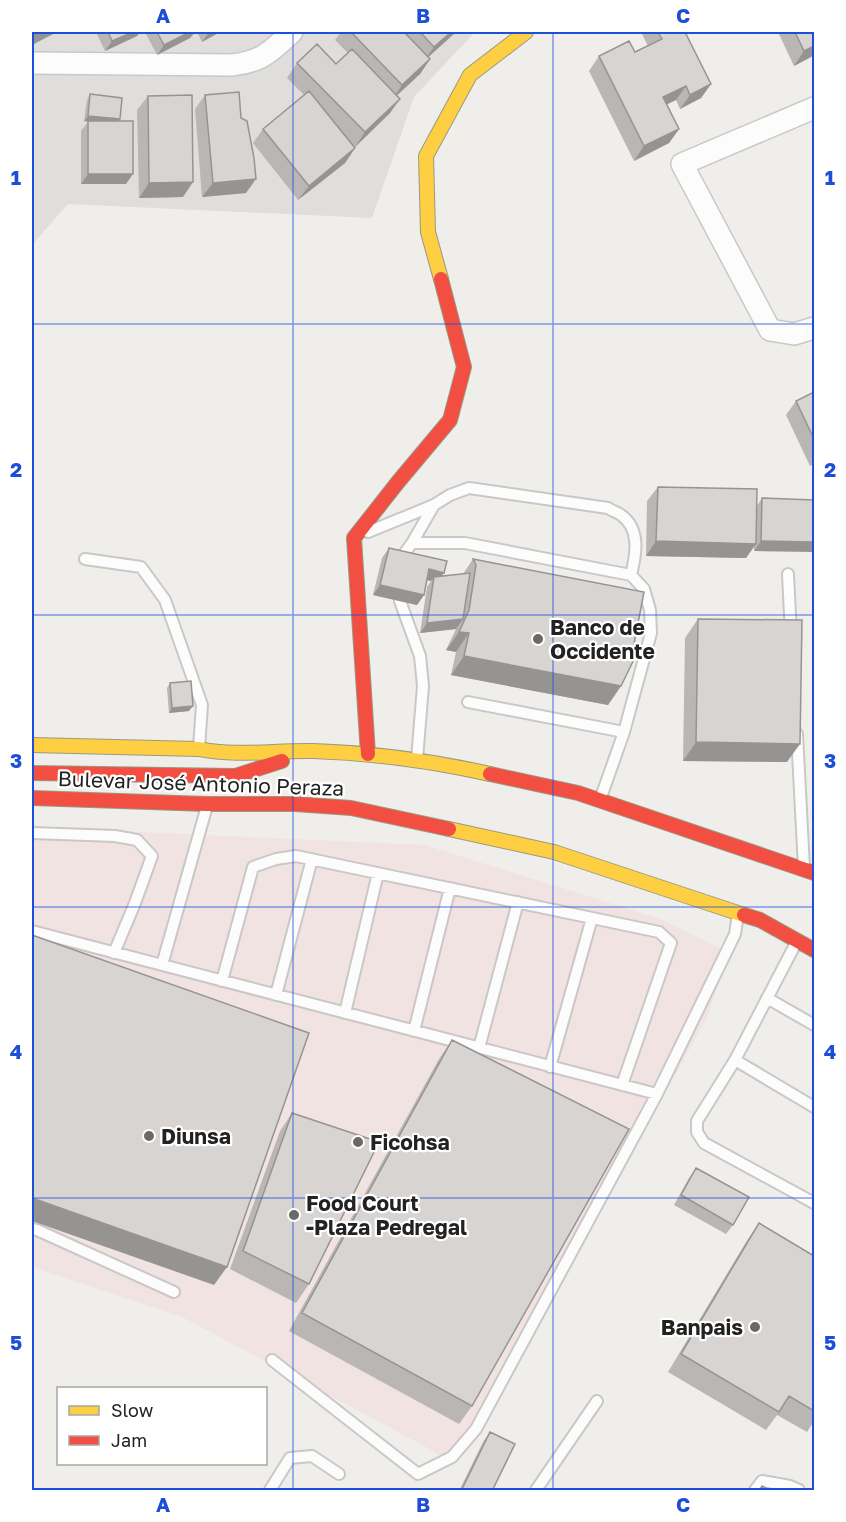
<svg xmlns="http://www.w3.org/2000/svg" width="846" height="1522" font-family="'Golos Text',sans-serif">
	<rect width="100%" height="100%" fill="#f0eeeb"/>
	<path fill="#dfdedc" d="M32,32h443l-61,65 -42,121 -304,-14 -36,41z"/>
	<path fill="#f1e3e1" d="M32,827l393,18 236,74 68,34 -22,64 -151,274 -102,171 -270,-144 -152,-51z"/>
	<g fill="none" stroke-linecap="round" stroke-linejoin="round">
		<g stroke="#c9c8c7" stroke-width="14">
			<path id="lane" d="M368,532l66,-27
				M412,543l22,-38 16,-10 19,-7 139,20c4,3 9,4 13,7 20,14 15,40 10,60
				M85,559l56,8 24,33 37,105 -3,43
				M399,561l13,-18h53l166,32 13,14 6,21 1,23 -27,99 -24,68
				M788,574l3,61
				M400,601l20,55 3,30 -6,73
				M468,702l156,30
				M797,734l7,134
				M32,833l83,3 22,4 15,16 -17,47 -21,50
				M32,931l625,163
				M797,941l-62,119 -38,61v11l7,11 110,60
				M162,965l45,-159
				M222,981l31,-114 23,-8 20,-3 363,76 12,11 -49,142
				M276,995l36,-136
				M767,998l47,27
				M345,1013l33,-140
				M414,1031l36,-143
				M479,1048l39,-146
				M735,1060l79,47
				M550,1067l42,-149
				M32,1229l5,1 137,62
				M272,1360l146,114 34,-17 24,-28 181,-335 78,-160 3,-20
				M270,1490l20,-32 22,-2 27,18
				M536,1490l61,-89
				M755,1490l7,-9 28,5 9,4"/>
		</g>
		<g stroke="#c9c8c7" stroke-width="24">
			<path id="street" d="M32,63l200,2c30,-3 39,-14 60,-33
				M814,108l-132,56 88,166 24,4 20,-6"/>
		</g>
		<g stroke="#999a82" stroke-width="16">
			<path id="slow" d="M441,279l-13,-47 -2,-76 44,-81 56,-43
				M32,745l167,4c38,8 76,1 114,2 60,2 119,10 177,23
				M449,829l105,23 190,63"/>
		</g>
		<g stroke="#999a82" stroke-width="16">
			<path id="jam" d="M368,754l-14,-216 44,-56 52,-62 14,-53 -23,-88
				M32,773l203,3 47,-15
				M490,774l88,19 236,80
				M32,798l175,6h88l56,4 98,21
				M744,915l16,5 54,30"/>
		</g>
		<use href="#lane" stroke="#fdfcfc" stroke-width="10"/>
		<use href="#street" stroke="#fdfcfc" stroke-width="21"/>
		<use href="#slow" stroke="#ffcf43" stroke-width="14"/>
		<use href="#jam" stroke="#f24e42" stroke-width="14"/>
	</g>
	<path fill="#b9b6b5" d="M96,32h44l-3,4 -32,15z
		M145,32h50l-5,6 -33,17z
		M197,32h23l-18,10z
		M341,32h115l-28,25 2,2 -10,15 -23,21 -7,18 -35,34 -6,-6 6,7 -10,15 -47,37 -45,-57 10,-14 41,-34 -17,-17 10,-15 39,1 12,-11 -13,-13z
		M641,32h44l26,52 -10,14 -21,11 -4,-9 -9,4 12,25 -10,14 -35,18 -45,-90 10,-15 36,-4 13,-6z
		M778,32h36v21l-3,4 -17,9z
		M90,94l28,27 8,63h-45v-53l7,-9 -4,-1 3,-21z
		M205,95l36,23 5,75 -44,4 -7,-88z
		M148,96l35,101 -44,1 -2,-88z
		M814,392v72l-4,2 -24,-51 10,-14z
		M658,487l99,19 5,-8 52,2 -60,51v-5l-8,12 -100,-2 1,-55z
		M389,548l53,28 21,-2 10,-15 148,127 -13,19 -157,-30 5,-23 -10,-2 10,-21 -36,4 7,-46 4,-6 -4,-1 -3,15 -7,10 -44,-10 9,-37z
		M698,619l89,143 -104,-1 2,-123z
		M170,683l19,28 -20,2 -2,-25z
		M452,1040l20,366 -13,18 -170,-93 150,-272z
		M292,1113l17,171 -13,19 -66,-34 50,-138z
		M696,1168l37,57 -7,9 -52,-29 15,-27z
		M759,1223l55,33v165l-7,11 -30,-17 -11,15 -98,-58 78,-130z
		M490,1432l2,59h-33l24,-49z"/>
	<path fill="#969493" d="M40,32h17l-25,13v-9z
		M133,32h7l-3,4 -32,15 7,-10z
		M190,32h5l-5,6 -33,17 7,-10z
		M209,32h11l-18,10z
		M451,32h5l-32,29 10,-14z
		M814,46v7l-3,4 -17,9 10,-15z
		M430,59l-10,15 -28,26 10,-15z
		M711,84l-10,14 -21,11 10,-14z
		M686,86l-10,14 -23,11 10,-14z
		M400,99l-10,14 -35,34 10,-15z
		M88,116l32,3 -4,5 -32,-3z
		M679,129l-10,14 -35,18 10,-15z
		M355,148l-10,15 -47,37 11,-14z
		M88,174h45l-7,10h-45z
		M256,179l-10,14 -44,4 11,-14z
		M193,182l-10,15 -44,1 10,-15z
		M656,541l100,3 -10,14 -100,-2z
		M761,541l53,1v10l-60,-1z
		M429,569l15,4 -7,10 -3,-6 -3,4 -9,-2z
		M380,585l44,10 -7,10 -44,-10z
		M463,619l-7,10 -36,4 7,-10z
		M459,632l10,1 -13,19 -10,-2z
		M464,656l157,30 -13,19 -157,-30z
		M193,706l-4,5 -20,2 3,-5z
		M696,742l104,2 -13,18 -104,-1z
		M32,1198l195,69 -13,18 -182,-64z"/>
	<path fill="#d7d4d2" stroke="#969493" stroke-width="1.5" d="M32,32h8l-8,4z
		M108,32h25l-21,9z
		M157,32h33l-26,13z
		M351,32h53l26,27 -28,26z
		M420,32h31l-17,15z
		M658,32h27l26,52 -21,11 -4,-9 -23,11 16,32 -35,17 -45,-90 30,-15 6,11 27,-13z
		M795,32h19v14l-10,5z
		M317,44l19,20 16,-15 48,50 -35,33 -68,-69z
		M309,91l46,57 -46,38 -46,-57z
		M239,92l2,26 6,3 7,37 2,21 -43,4 -8,-88z
		M90,94l32,4 -2,21 -32,-3z
		M192,95l1,87 -44,1 -1,-87z
		M88,121h45v53h-45z
		M814,392v47l-18,-38z
		M658,487l99,2 -1,55 -100,-3z
		M762,498l52,2v42l-53,-1z
		M389,548l58,13 -3,12 -15,-4 -5,26 -44,-10z
		M473,559l171,33 -10,52 7,1 -20,41 -157,-30 5,-23 -10,-1 10,-22 7,-45z
		M470,573l-7,46 -36,4 7,-46z
		M698,619l104,1 -2,124 -104,-2z
		M191,681l2,25 -21,2 -2,-25z
		M32,935l277,98 -82,234 -195,-69z
		M452,1040l177,89 -157,277 -170,-93z
		M292,1113l87,29 -70,142 -66,-33z
		M696,1168l53,29 -16,28 -52,-30z
		M759,1223l55,33v155l-25,-15 -10,16 -98,-58z
		M490,1432l25,12 -23,47h-31z
		M762,1486l9,5h-12z"/>
	<path fill="none" stroke="#1d4ed8" stroke-width="1.5" stroke-opacity="0.55" d="M293,32v1458M553,32v1458M32,324h782M32,615h782M32,907h782M32,1198h782"/>
	<g fill="#6a6968" stroke="#fff" stroke-width="2">
		<circle cx="538" cy="639" r="6"/>
		<circle cx="149" cy="1136" r="6"/>
		<circle cx="358" cy="1142" r="6"/>
		<circle cx="294" cy="1215" r="6"/>
		<circle cx="755" cy="1327" r="6"/>
	</g>
	<g text-anchor="middle" dominant-baseline="central" stroke-width="4.5" stroke-linejoin="round" paint-order="stroke">
		<g font-size="21" font-weight="bold" fill="#222" stroke="#fff" text-anchor="start">
			<text x="550" y="627">Banco de<tspan x="550" dy="24">Occidente</tspan></text>
			<text x="161" y="1136">Diunsa</text>
			<text x="370" y="1142">Ficohsa</text>
			<text x="306" y="1203">Food Court<tspan x="306" dy="24">-Plaza Pedregal</tspan></text>
			<text x="743" y="1327" text-anchor="end">Banpais</text>
		</g>
		<g font-size="21" fill="#222" stroke="#fff">
			<text transform="translate(201 783) rotate(2)">Bulevar José Antonio Peraza</text>
		</g>
	</g>
	<rect width="846" height="1522" fill="none" stroke="#ffffff" stroke-width="66"/>
	<rect x="57" y="1387" width="210" height="78" fill="#ffffff" stroke="#a7a7a7" stroke-width="1.5"/>
	<rect x="69" y="1406" width="30" height="9" fill="#ffcf43" stroke="#a7a7a7" stroke-width="1.5"/>
	<text x="111" y="1417" font-size="18" fill="#222222">Slow</text>
	<rect x="69" y="1436" width="30" height="9" fill="#f24e42" stroke="#a7a7a7" stroke-width="1.5"/>
	<text x="111" y="1447" font-size="18" fill="#222222">Jam</text>
	<rect x="33" y="33" width="780" height="1456" fill="none" stroke="#1d4ed8" stroke-width="2"/>
	<g font-size="20" text-anchor="middle" font-weight="bold" fill="#1d4ed8">
		<text x="163" y="23">A</text>
		<text x="423" y="23">B</text>
		<text x="683" y="23">C</text>
		<text x="16" y="185">1</text>
		<text x="830" y="185">1</text>
		<text x="16" y="477">2</text>
		<text x="830" y="477">2</text>
		<text x="16" y="768">3</text>
		<text x="830" y="768">3</text>
		<text x="16" y="1059">4</text>
		<text x="830" y="1059">4</text>
		<text x="16" y="1350">5</text>
		<text x="830" y="1350">5</text>
		<text x="163" y="1512">A</text>
		<text x="423" y="1512">B</text>
		<text x="683" y="1512">C</text>
	</g>
</svg>
